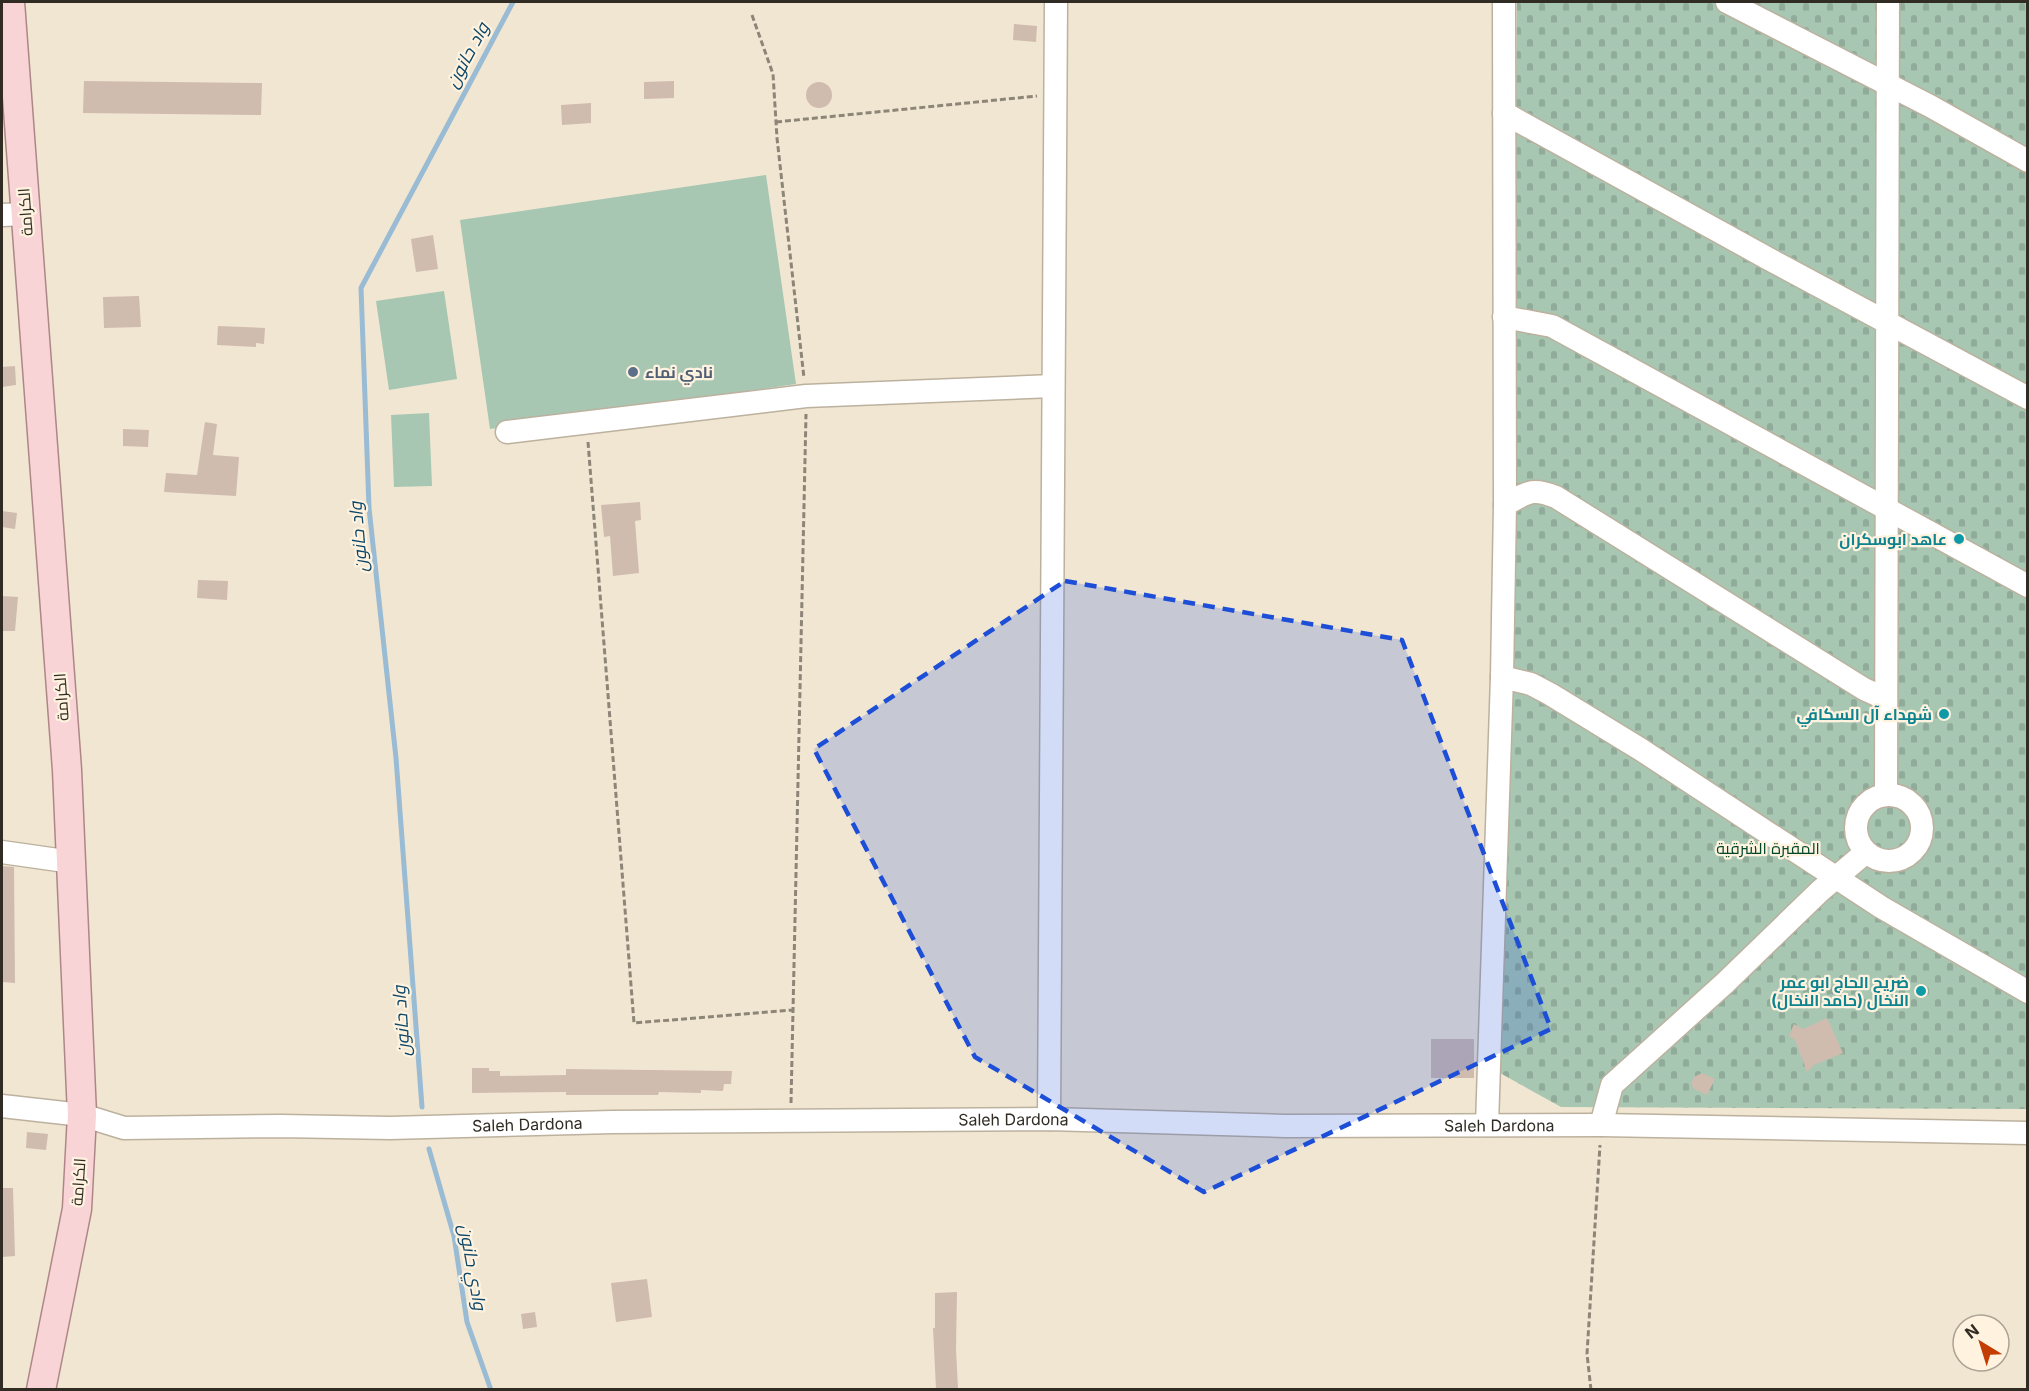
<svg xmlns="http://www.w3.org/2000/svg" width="2029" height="1391" font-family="Inter,Cairo,sans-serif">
	<defs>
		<pattern id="cemetery-stones" width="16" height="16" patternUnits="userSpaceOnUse" patternTransform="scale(1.5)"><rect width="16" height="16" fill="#a7c7b3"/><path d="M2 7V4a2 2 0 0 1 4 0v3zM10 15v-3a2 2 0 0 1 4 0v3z" fill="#90ab9a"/></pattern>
	</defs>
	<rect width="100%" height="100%" fill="#f1e6d2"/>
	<path fill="url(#cemetery-stones)" d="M1517,2h510v1107l-466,-2 -61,-34c7,-206 16,-412 17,-619 0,-151 -2,-302 0,-452z"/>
	<path fill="#a7c7b3" d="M766,175l30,209 -306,45 -30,-209z
		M444,291l13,88 -68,11 -13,-89z
		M429,413l3,73 -38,1 -3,-72z"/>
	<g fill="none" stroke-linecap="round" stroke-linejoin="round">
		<path stroke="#9abbd4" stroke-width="5" d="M422,1107l-26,-349 -27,-250 -8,-220 152,-286
			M429,1149l25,87 13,86 24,68"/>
	</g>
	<path fill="#d0bbaf" d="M1014,24l23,2 -1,16 -23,-2z
		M84,81l178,2 -1,32 -178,-2z
		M674,81v17l-30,1v-17z
		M806 95a13 13 0 1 1 26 0a13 13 0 1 1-26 0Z
		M591,103v20l-29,2 -1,-20z
		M433,235l5,34 -22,3 -5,-33z
		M139,296l2,31 -37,1 -1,-31z
		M218,326l47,2 -1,16 -8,-1v4l-39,-2z
		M15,366l1,19 -14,2v-20z
		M205,422l12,2 -4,31 26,2 -3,39 -72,-4 2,-19 31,2z
		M123,429l26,1 -1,17 -25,-1z
		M640,502l1,18 -6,1 4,52 -26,3 -3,-40 -6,1 -3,-32z
		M2,511l15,2 -2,16 -13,-2z
		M198,580l30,1 -1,19 -30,-2z
		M2,596l16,1 -3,34h-13z
		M2,866l12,1 1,116 -13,-1z
		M1827,1018l16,35 -29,12 -7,7 -12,-32 -6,-4 5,-12 9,5z
		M1431,1039h43v39h-43z
		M472,1068h17v3h11v5l66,-1v-6l166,2 -1,13h-7l-1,7 -22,-1v3l-42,-1 -1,3h-92v-3l-94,1z
		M1702,1073l13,6 -8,16 -13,-6 -3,-5 3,-7z
		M27,1132l21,2 -2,16 -20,-2z
		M2,1188h11l2,68 -13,1z
		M647,1279l5,38 -36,5 -5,-39z
		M957,1292l-1,57 2,40h-22l-3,-61h2v-35z
		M535,1312l2,15 -14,2 -2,-15z"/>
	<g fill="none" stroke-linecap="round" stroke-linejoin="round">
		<g stroke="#bcb19e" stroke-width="25">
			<g id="minor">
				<path d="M1727,2l203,104 98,55"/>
				<path d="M1504,113l263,145 261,140"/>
				<path d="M2,215l23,-1"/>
				<path d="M1504,317l48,9 476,260"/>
				<path d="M507,432l299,-36 247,-10"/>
				<path d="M1505,505c22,-12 26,-18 51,-8l308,192 22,10"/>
				<path d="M1502,677l29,7 19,10 90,55 241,158 147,85"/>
				<circle cx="1889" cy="828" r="33"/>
				<path d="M1886,795l2,-793"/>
				<path d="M2,852l70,10"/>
				<path id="s1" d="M2,1106l80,9 42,13 157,-2 109,2 222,-6 437,-3 236,7 316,-1 427,8"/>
				<path d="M1049,1119l7,-1117"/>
				<path d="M1487,1125l15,-448 3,-172 -1,-503"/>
				<path d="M1601,1125l11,-40 113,-102 95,-92 45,-38"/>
			</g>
		</g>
		<g stroke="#af8687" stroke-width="31">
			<path id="major" d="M10,2l57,768 15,345 -5,94 -36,181"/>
		</g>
		<path stroke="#8d8578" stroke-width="3" stroke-dasharray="6 3" stroke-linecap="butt" d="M752,15l21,59 4,64 27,240
			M776,122l261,-26
			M588,442l46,581 159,-13
			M791,1103l15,-689
			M1591,1390l-4,-36 13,-209"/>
		<use href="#minor" stroke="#fff" stroke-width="22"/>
		<use href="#major" stroke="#f8d4d7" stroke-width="28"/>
	</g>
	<path fill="#1d4ed8" fill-opacity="0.2" stroke="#1d4ed8" stroke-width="4.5" stroke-dasharray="12 8" stroke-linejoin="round" d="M1065,581l337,59 149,389 -347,163 -229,-135 -161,-308z"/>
	<circle fill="#5c6f8a" stroke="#fff3e0" stroke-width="2" cx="633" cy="372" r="6"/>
	<g fill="#0f9aa8" stroke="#fff3e0" stroke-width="2">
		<circle cx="1959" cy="539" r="6"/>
		<circle cx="1944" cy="714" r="6"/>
		<circle cx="1921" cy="991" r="6"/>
	</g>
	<g text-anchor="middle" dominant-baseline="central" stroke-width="4.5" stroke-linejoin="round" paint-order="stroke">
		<g font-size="16" fill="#302c24" stroke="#fff3e0">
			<text transform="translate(25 212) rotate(-94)">الكرامة</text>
			<text transform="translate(61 697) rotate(-94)">الكرامة</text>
			<text stroke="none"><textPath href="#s1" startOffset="1014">Saleh Dardona</textPath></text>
			<text stroke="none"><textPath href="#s1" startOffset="528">Saleh Dardona</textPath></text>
			<text stroke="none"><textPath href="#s1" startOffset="1500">Saleh Dardona</textPath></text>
			<text transform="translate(78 1182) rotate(-86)">الكرامة</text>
		</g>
		<g font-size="16" font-weight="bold" fill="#4e5e75" stroke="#fff3e0" text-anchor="start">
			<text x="645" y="372">نادي نماء</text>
		</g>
		<g font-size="16" font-weight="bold" fill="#0d838f" stroke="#fff3e0" text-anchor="end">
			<text x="1947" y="539">عاهد ابوسكران</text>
			<text x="1932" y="714">شهداء آل السكافي</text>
			<text x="1909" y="982">ضريح الحاج ابو عمر<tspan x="1909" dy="18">النخال (حامد النخال)</tspan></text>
		</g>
		<g font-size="16" fill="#01472a" stroke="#fff3e0">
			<text x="1768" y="848">المقبرة الشرقية</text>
		</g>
		<g font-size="18" font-style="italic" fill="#0c4668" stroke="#fff3e0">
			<text transform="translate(467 55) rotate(-62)">واد حانون</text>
			<text transform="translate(358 537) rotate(-95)">واد حانون</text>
			<text transform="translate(401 1021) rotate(-94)">واد حانون</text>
			<text transform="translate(473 1267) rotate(80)">وادي حانون</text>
		</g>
	</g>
	<rect width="2029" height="1391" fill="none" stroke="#302c24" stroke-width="6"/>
	<g transform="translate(1981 1343) rotate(322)"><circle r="28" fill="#fff3e0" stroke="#aca395" stroke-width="1.5"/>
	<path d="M0-4.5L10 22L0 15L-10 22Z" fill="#c33c01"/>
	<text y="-9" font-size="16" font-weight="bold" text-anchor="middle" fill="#302c24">N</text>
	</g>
</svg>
